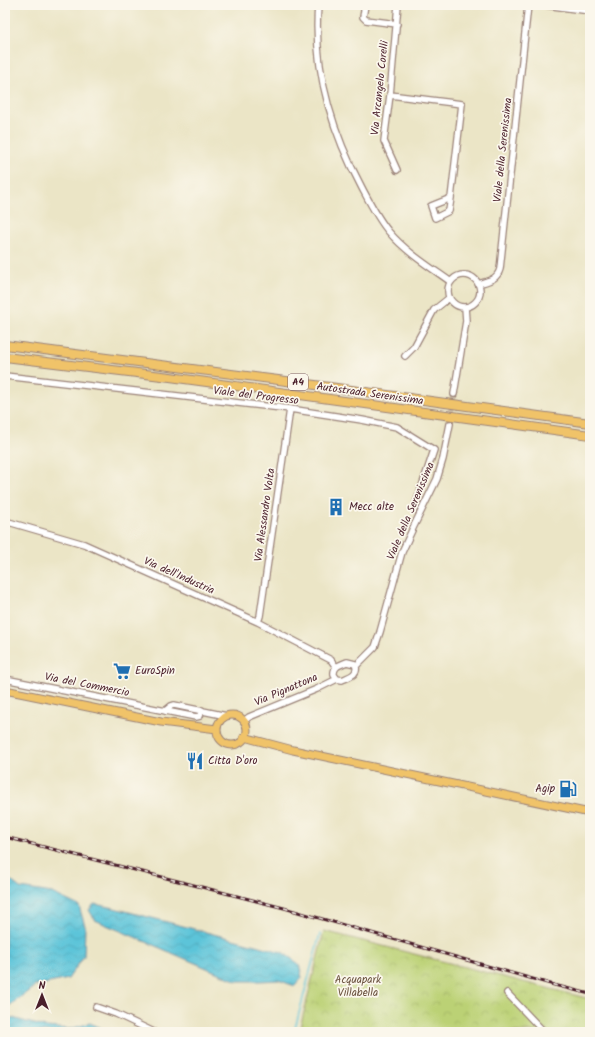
<svg xmlns="http://www.w3.org/2000/svg" width="595" height="1037" font-family="Kalam,sans-serif">
	<defs>
		<pattern id="park-crowns" width="20" height="18" patternUnits="userSpaceOnUse"><rect width="20" height="18" fill="#bbd175"/><path d="M2 6a3 3 0 1 1 6 0M12 15a3 3 0 1 1 6 0" fill="none" stroke="#a2b365"/></pattern>
		<pattern id="water-waves" width="16" height="10" patternUnits="userSpaceOnUse"><rect width="16" height="10" fill="#5cc4d9"/><path d="M0 5q4-4 8 0t8 0" fill="none" stroke="#52a8ba"/></pattern>
	</defs>
	<rect width="100%" height="100%" fill="#fbf7ec"/>
	<filter id="ink" filterUnits="userSpaceOnUse"><feTurbulence type="fractalNoise" baseFrequency=".025" numOctaves="2"/><feDisplacementMap in="SourceGraphic" scale="8" xChannelSelector="R" yChannelSelector="G"/><feConvolveMatrix kernelMatrix="1 2 1 2 8 2 1 2 1" color-interpolation-filters="sRGB"/></filter>
	<filter id="wash" filterUnits="userSpaceOnUse"><feTurbulence type="fractalNoise" baseFrequency=".012" numOctaves="4" result="noise"/><feDisplacementMap in="SourceGraphic" scale="16" xChannelSelector="R" yChannelSelector="G"/><feGaussianBlur stdDeviation="0.9" result="paint"/><feColorMatrix in="noise" values="0 0 0 0 0 0 0 0 0 0 0 0 0 0 0 0 0 1.4 0 .05"/><feComposite in="paint" operator="in"/></filter>
	<g filter="url(#wash)">
		<rect width="100%" height="100%" fill="#ebe5c6"/>
		<path fill="url(#park-crowns)" stroke="#827850" d="M324,931l266,68v33h-291z"/>
		<path fill="url(#water-waves)" stroke="#537282" d="M5,876l15,12 32,5 27,13 6,20 -1,30 -16,23 -33,7 -26,20 -4,-1z
			M94,904l16,3 172,45 17,12 3,14 -7,8 -17,-6 -18,1h-23l-142,-61 -6,-10z
			M5,1016l40,11 25,2 20,-6 14,6 2,3h-101z"/>
		<g fill="none" stroke-linecap="round" stroke-linejoin="round">
			<path stroke="#5cc4d9" stroke-width="1.5" d="M294,1032l26,-98"/>
		</g>
	</g>
	<g filter="url(#ink)">
		<g fill="none" stroke-linecap="round" stroke-linejoin="round">
			<path stroke="#cbbda7" stroke-width="5.5" stroke-dasharray="5.5 3" stroke-linecap="butt" d="M451,419l3,-25"/>
			<g stroke="#9a8278" stroke-width="8">
				<path id="minor" d="M318,5c-5,64 14,127 44,183 8,15 16,31 27,44 17,20 41,35 62,50
					M365,5l-2,12 3,3 31,4
					M546,5l44,6
					M390,95l72,9 -11,94 -20,8 4,12 14,-7 2,-13
					M397,170l-13,-29 6,-46 8,-90
					M448 291a16 16 0 1 1 32 0a16 16 0 1 1-32 0Z
					M478,284c10,-3 19,-4 22,-15l28,-264
					M405,356l9,-9 20,-37 15,-12
					M5,376l285,33 72,11 35,7 37,23 -20,60
					M454,394l12,-73 -1,-14
					M5,521l79,23 174,78 73,38 5,7
					M258,622l2,-6 30,-207
					M347,662l8,2c5,10 -6,13 -13,16l-5,-1 -3,-4c-1,-9 6,-10 13,-13z
					M356,666l19,-19 5,-15 22,-80 11,-24 24,-49 6,-20 7,-35
					M5,679l191,38 4,-1 2,-6
					M165,711l6,-5 3,-1 53,11
					M244,721l5,-4 68,-28 20,-10
					M507,993l37,39
					M96,1007l20,7 38,18"/>
			</g>
			<g stroke="#9a8278" stroke-width="9">
				<path id="major" d="M5,690l156,32 56,7
					M217 730a15 15 0 1 1 30 0a15 15 0 1 1-30 0Z
					M244,737l49,13 297,63"/>
			</g>
			<g stroke="#9a8278" stroke-width="10">
				<path id="highway" d="M5,345l281,36 304,42
					M5,357l165,20 420,58"/>
			</g>
			<use href="#minor" stroke="#fff" stroke-width="5.5"/>
			<use href="#major" stroke="#f0c369" stroke-width="7"/>
			<use href="#highway" stroke="#f0c369" stroke-width="8"/>
			<g stroke="#4a1f2b" stroke-width="3">
				<path id="rail" d="M5,837l279,71 270,77 36,9"/>
			</g>
			<use href="#rail" stroke="#fbf7ec" stroke-width="1.5" stroke-dasharray="4.5" stroke-linecap="butt"/>
		</g>
	</g>
	<defs>
		<g id="building-bare" transform="scale(1.38)"><path d="M-4-6H4V6H1V3H-1V6H-4ZM-2.5-4.3h1.7v1.8h-1.7ZM.8-4.3h1.7v1.8H.8ZM-2.5-1h1.7V.8h-1.7ZM.8-1h1.7V.8H.8Z" fill="#1f6fb2" stroke="#fbf7ec" stroke-width="2.5" paint-order="stroke"/></g>
		<g id="supermarket-bare" transform="scale(1.38)"><path d="M-6-5.5h2.5l.6 2H6L4.5 2H-2.5L-4.4-4H-6ZM-1.5 3.2a1.3 1.3 0 1 0 .1 0ZM3 3.2a1.3 1.3 0 1 0 .1 0Z" fill="#1f6fb2" stroke="#fbf7ec" stroke-width="2.5" paint-order="stroke"/></g>
		<g id="restaurant-bare" transform="scale(1.38)"><path d="M-5-6h1v4h1v-4h1v4h1v-4h1v5L-1.5 .5V6h-2V.5L-5-1ZM5-6V6H3V1.5H1.5Q1.5-4 5-6Z" fill="#1f6fb2" stroke="#fbf7ec" stroke-width="2.5" paint-order="stroke"/></g>
		<g id="fuel-bare" transform="scale(1.38)"><path d="M-5.5-6h7V0h2V4h1.3V-2.5L3-4.5l.8-.8L6-3V5H2.5V1h-1V6h-7ZM-4.2-4.7v3.2H.2V-4.7Z" fill="#1f6fb2" stroke="#fbf7ec" stroke-width="2.5" paint-order="stroke"/></g>
	</defs>
	<g fill-rule="evenodd">
		<use href="#building-bare" x="336" y="507"/>
		<use href="#supermarket-bare" x="122" y="671"/>
		<use href="#restaurant-bare" x="195" y="761"/>
		<use href="#fuel-bare" x="568" y="789"/>
	</g>
	<g text-anchor="middle" dominant-baseline="central" stroke-width="3.5" stroke-linejoin="round" paint-order="stroke">
		<rect fill="#fbf7ec" stroke="#7f6065" stroke-width="1" x="288" y="374" width="20" height="16" rx="3"/>
		<g font-size="10" font-weight="bold" fill="#4a1f2b">
			<text x="298" y="382">A4</text>
		</g>
		<g font-size="11" fill="#4a1f2b" stroke="#fbf7ec">
			<text transform="translate(380 88) rotate(-84)">Via Arcangelo Corelli</text>
			<text transform="translate(503 150) rotate(-84)">Viale della Serenissima</text>
			<text transform="translate(370 394) rotate(8)">Autostrada Serenissima</text>
			<text transform="translate(256 396) rotate(7)">Viale del Progresso</text>
			<text transform="translate(411 511) rotate(-67)">Viale della Serenissima</text>
			<text transform="translate(265 515) rotate(-82)">Via Alessandro Volta</text>
			<text transform="translate(179 576) rotate(24)">Via dell'Industria</text>
			<text transform="translate(87 685) rotate(11)">Via del Commercio</text>
			<text transform="translate(286 690) rotate(-23)">Via Pignattona</text>
		</g>
		<g font-size="11" fill="#4a1f2b" stroke="#fbf7ec" text-anchor="start">
			<text x="349" y="507">Mecc alte</text>
			<text x="135" y="671">EuroSpin</text>
			<text x="208" y="761">Citta D'oro</text>
			<text x="555" y="789" text-anchor="end">Agip</text>
		</g>
		<g font-size="11" fill="#6c5441" stroke="#fbf7ec">
			<text x="358" y="980">Acquapark<tspan x="358" dy="13">Villabella</tspan></text>
		</g>
	</g>
	<rect width="595" height="1037" fill="none" stroke="#fbf7ec" stroke-width="20"/>
	<g transform="translate(42 995)" stroke="#fbf7ec" stroke-width="3" paint-order="stroke">
	<path d="M0-3L7 15L0 10L-7 15Z" fill="#4a1f2b"/>
	<text y="-6" font-size="11" font-weight="bold" text-anchor="middle" fill="#4a1f2b">N</text>
	</g>
</svg>
